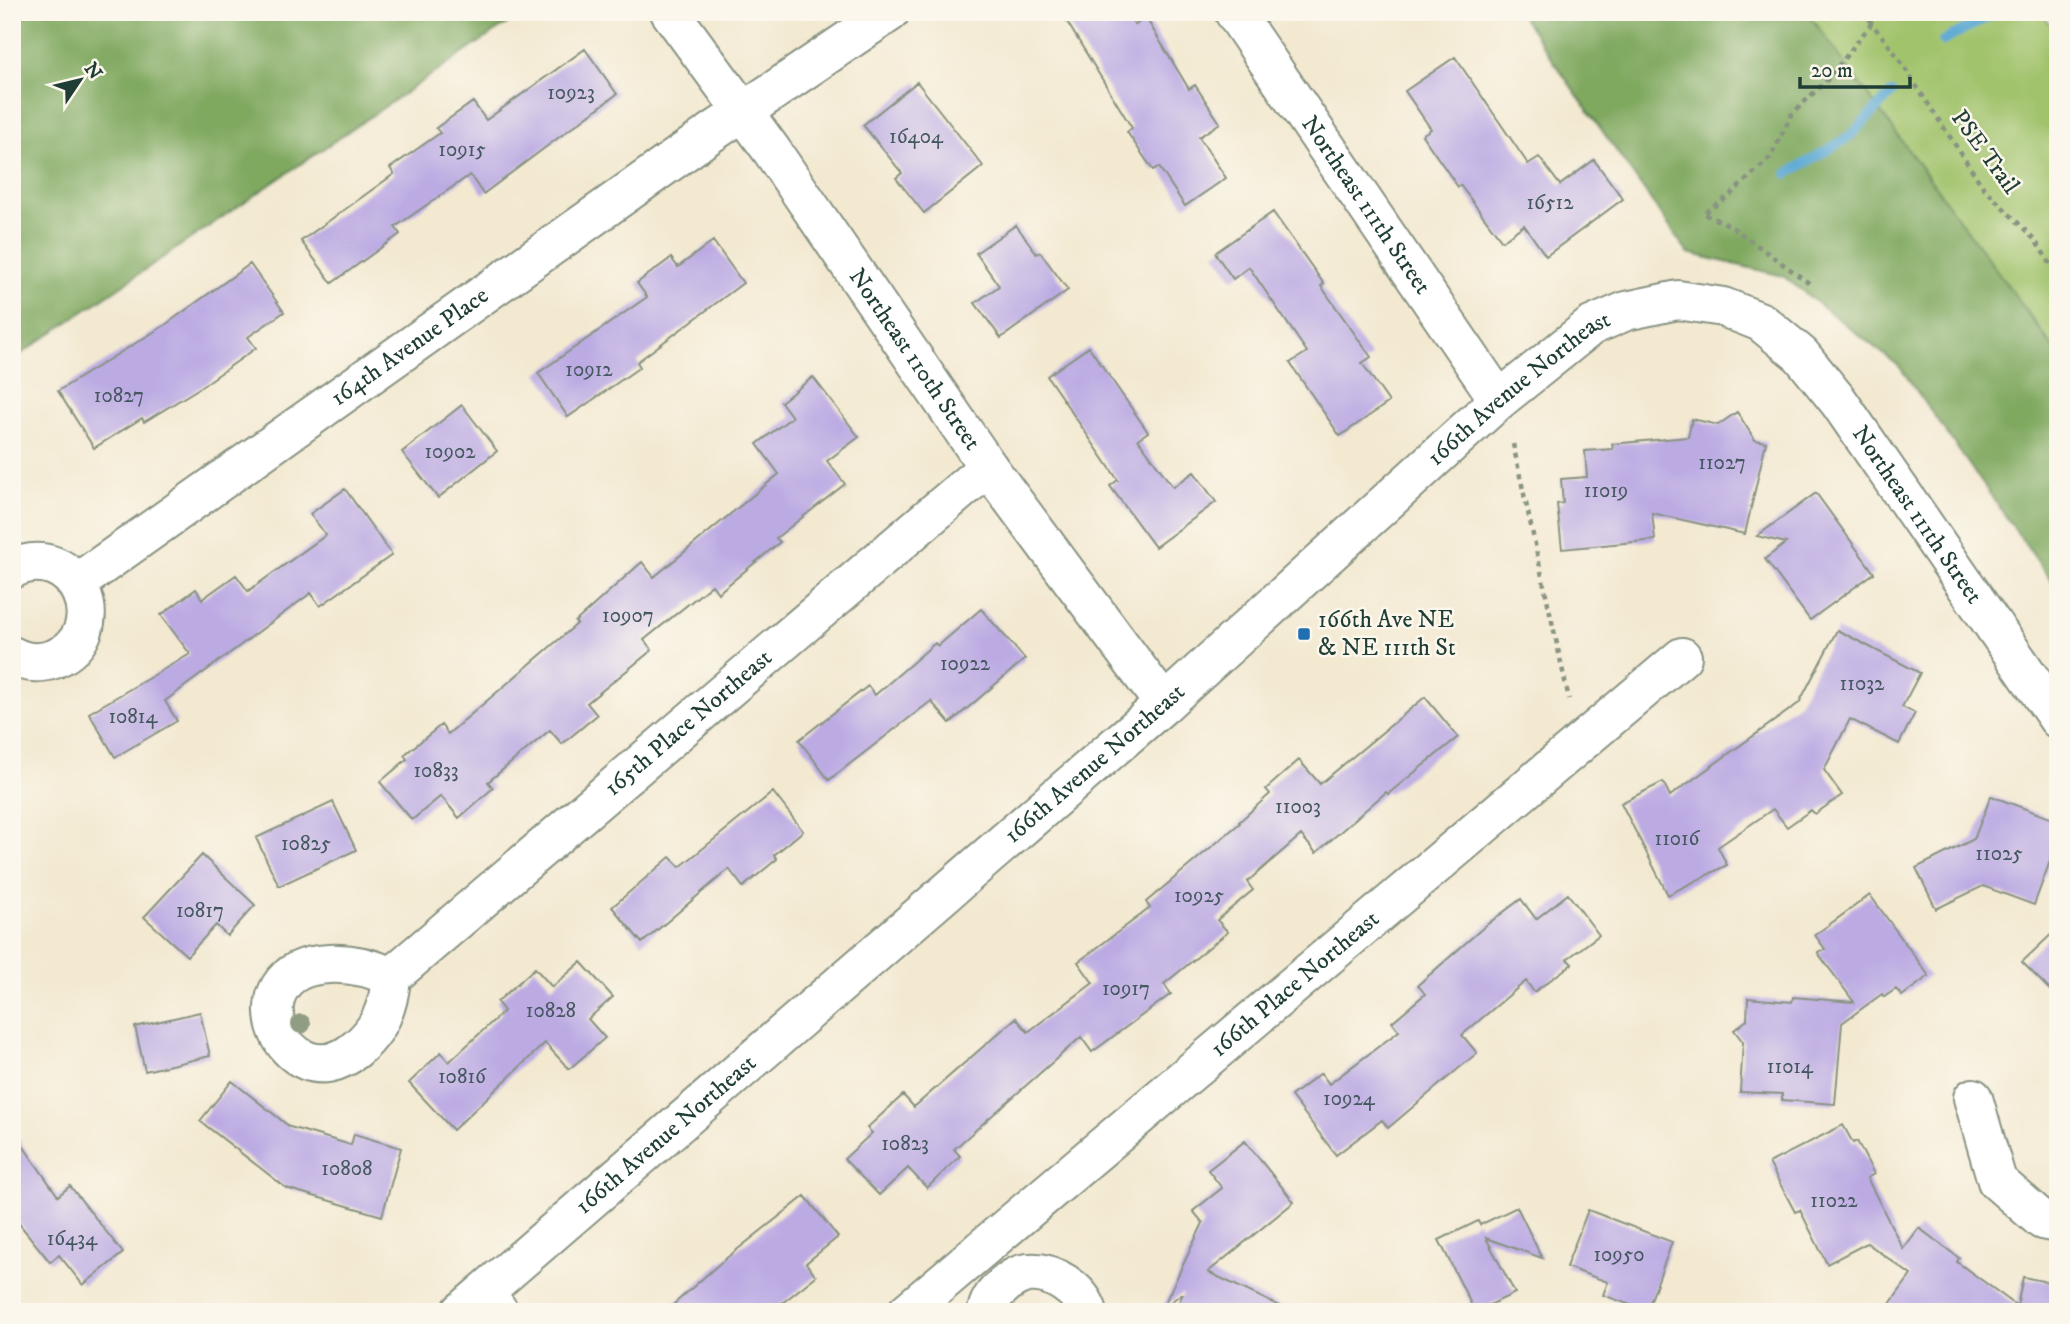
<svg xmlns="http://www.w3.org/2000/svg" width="2070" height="1324" font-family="'IM FELL DW Pica',serif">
	<rect width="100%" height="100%" fill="#fbf7ec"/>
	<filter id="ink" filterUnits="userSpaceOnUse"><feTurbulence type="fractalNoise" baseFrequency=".0143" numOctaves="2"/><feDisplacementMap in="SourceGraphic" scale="14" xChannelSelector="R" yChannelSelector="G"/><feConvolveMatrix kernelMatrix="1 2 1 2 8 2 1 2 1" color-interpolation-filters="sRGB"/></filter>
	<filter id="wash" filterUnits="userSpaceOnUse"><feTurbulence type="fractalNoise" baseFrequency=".00686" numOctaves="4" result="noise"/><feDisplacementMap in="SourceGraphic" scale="28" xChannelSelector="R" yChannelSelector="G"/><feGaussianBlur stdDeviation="1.57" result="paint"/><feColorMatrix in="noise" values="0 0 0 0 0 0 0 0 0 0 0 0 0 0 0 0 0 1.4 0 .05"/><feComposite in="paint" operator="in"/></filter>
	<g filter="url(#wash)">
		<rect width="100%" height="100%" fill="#f3e9d1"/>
		<path fill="#a1c36c" stroke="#608050" stroke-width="2" d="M1807,12h234l17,24v318z"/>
		<path fill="#80a960" stroke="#50734a" stroke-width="2" d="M31,12h493l-512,348v-336z
			M1519,12h288l251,342v236l-159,-224 -116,-90 -95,-23z"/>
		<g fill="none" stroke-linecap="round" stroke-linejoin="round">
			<path stroke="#59a7d3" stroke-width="10" d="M1943,41l54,-29
				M1787,174l62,-37 43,-44"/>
		</g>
		<g id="blocks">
			<path fill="#bcabe3" d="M1061,12h66l8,13 11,-7 43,71 6,-4 25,38 -21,14 27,41 -41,28 -26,-39 -6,3 -26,-38 5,-4z
				M585,49l32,45 -134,100 -13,-19 -75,52 5,7 -68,49 -31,-42 93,-67 -4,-6 50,-35 -4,-5 37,-26 13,18z
				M1455,57l73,107 11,-7 21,28 34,-25 29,39 -77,57 -22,-31 -22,16 -42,-56 -2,2 -36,-52 9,-6 -26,-38z
				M917,82l66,84 -59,47 -28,-35 6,-5 -39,-48z
				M1273,212l51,72 -3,2 50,71 -9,6 27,39 -49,34 -50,-73 17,-11 -58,-85 -16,12 -18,-26z
				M1016,225l21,29 3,-2 28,38 -67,48 -26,-35 24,-17 -23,-33z
				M713,241l30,42 -106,79 3,5 -72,50 -30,-44 109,-76 -10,-14 34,-25 7,9z
				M250,264l34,48 -36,25 8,11 -55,39 -57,35 -2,-4 -48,30 -36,-57 107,-66z
				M1089,347l59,85 -10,7 35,48 21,-15 22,30 -61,45 -45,-61 8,-6 -71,-104z
				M813,377l46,60 -32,24 18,23 -69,54 4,4 -62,51 -6,-8 -68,55 8,10 -65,53 10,12 -35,29 -12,-14 -62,52 5,6 -34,30 -18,-22 -29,24 -32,-38 27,-23 -3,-4 37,-30 7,9 129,-110 -2,-2 67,-60 12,15 125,-103 -22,-30 35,-27 -11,-15z
				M462,405l35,46 -59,47 -36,-46z
				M1737,412l18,28 11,2 -21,92 -93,-21 3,27 -93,9 -5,-45 6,-1 -2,-24 26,-2 -2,-26 28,-2 -1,-5 76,-7 4,-18 26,6z
				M345,489l47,66 -72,51 -9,-13 -146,108 12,20 -62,36 -26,-44 101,-59 -29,-39 35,-26 6,10 34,-24 12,16 78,-56 -16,-21z
				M1816,493l58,80 -64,47 -45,-61 21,-16 -29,-7z
				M981,609l44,50 -75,64 -19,-22 -102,79 -30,-40 69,-54 7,9 60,-52 3,3z
				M1837,630l83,43 -18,34 13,6 -16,31 -49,-25 -26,51 18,25 -27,19 -4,-4 -24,17 -14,-18 -55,38 9,18 -59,30 -47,-92 42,-21 7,14 129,-93z
				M1425,697l33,40 -70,57 -2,-2 -70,61 -15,-18 -54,47 6,8 -36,30 11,12 -64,52 7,10 -79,58 -11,-15 -127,112 6,7 -33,32 -19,-20 -29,27 -35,-36 28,-26 -5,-5 36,-33 11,12 102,-89 12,14 65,-49 -15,-21 72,-54 -4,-6 94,-79 -1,-1 31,-28 -4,-5 33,-29 21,24z
				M773,792l30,39 -29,24 3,4 -34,28 -14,-18 -87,74 -30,-36 58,-50 10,10z
				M1991,796l67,25v18l-24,66 -51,-19 -47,23 -20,-41 58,-29z
				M333,802l23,48 -77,36 -23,-48z
				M202,855l53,50 -28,31 -11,-11 -29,31 -43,-39z
				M1568,894l31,41 -32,24 5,5 -38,28 -8,-11 -64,54 15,18 -89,75 -6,-8 -46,35 -45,-59 30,-23 8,11 70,-53 -7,-9 33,-28 -7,-9 67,-59 36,-27 15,20z
				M1870,895l59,81 -27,20 -6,-7 -12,8 -2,-3 -40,29 -7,81 -53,-4v-6l-42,-2 3,-50 -9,-12 13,-10 1,-22 44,4 1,-5 61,5 -36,-49 7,-4 -10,-14z
				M2058,928v70l-36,-36z
				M581,962l32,35 -25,22 17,19 -36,31 -24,-26 -92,87 -44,-47 32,-31 8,10 55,-51 -7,-9 38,-34 17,19z
				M200,1012l10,44 -65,15 -10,-44z
				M232,1081l58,46 61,18 3,-11 47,14 -19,68 -96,-28 -86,-67z
				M1843,1125l10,18 4,-2 17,33 -7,4 36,71 16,-21 40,30 -2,4 60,44 6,-29 35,7v28h-174l27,-37 -44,-32 -40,21 -27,-54 -5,2 -26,-49z
				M12,1130l46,66 12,-10 53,67 -40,32 -24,-30 -9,7 -38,-47z
				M1245,1141l49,61 -86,70 84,40h-118l9,-18h-2l-19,15 41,-86 -10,-12 29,-23 -14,-18z
				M805,1196l33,41 -32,26 10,13 -45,36h-106l54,-48z
				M1517,1207l25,51 -56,-20 29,55 -40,19 -36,-72 39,-19 2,4z
				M1588,1210l84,32 -25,69 -44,-16 5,-13 -42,-15z"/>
		</g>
	</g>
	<g filter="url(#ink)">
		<use href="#blocks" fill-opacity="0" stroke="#899382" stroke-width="2"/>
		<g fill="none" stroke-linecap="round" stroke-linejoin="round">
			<g stroke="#899382" stroke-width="42">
				<g id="street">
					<path id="s1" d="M1234,12l265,388"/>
					<path d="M12,569c65,-31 105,64 42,90 -14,5 -29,4 -42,-3"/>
					<path id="s2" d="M77,583l627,-445 186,-126"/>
					<path id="s3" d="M391,977c-21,-10 -40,-14 -62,-13 -102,4 -44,142 26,86 24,-19 34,-43 36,-73l597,-510"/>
					<path d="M1973,1098l24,83 45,39 16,3"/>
					<path d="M485,1292l14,20"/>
					<path id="s4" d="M907,1312l775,-655"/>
					<path d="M987,1312c1,-9 7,-18 13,-23 7,-7 18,-15 28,-16 24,-3 53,17 60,39"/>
				</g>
			</g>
			<g stroke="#899382" stroke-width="42">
				<g id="secondary">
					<path id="s5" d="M670,12l102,139 216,316 176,237"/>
					<path id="s6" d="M461,1312l703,-608 335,-304 92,-74 35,-15 52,-11 45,7 38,15 40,33 38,47 219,317"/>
				</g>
			</g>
			<path stroke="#899382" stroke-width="4.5" stroke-dasharray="5 5" stroke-linecap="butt" d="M1863,12l31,40 89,135 51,52 24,36
				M1809,283l-80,-58 -26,-11 27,-19 40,-37 22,-44 36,-35 44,-56 -1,-11
				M1513,444l56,255"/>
			<use href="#street" stroke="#fff" stroke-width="38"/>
			<use href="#secondary" stroke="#fff" stroke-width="38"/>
		</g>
		<circle fill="#919d82" cx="301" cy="1024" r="10"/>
	</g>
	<rect fill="#1f6fb2" stroke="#fbf7ec" stroke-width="2.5" x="1297" y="627" width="14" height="14" rx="3.5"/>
	<g text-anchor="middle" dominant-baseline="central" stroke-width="5" stroke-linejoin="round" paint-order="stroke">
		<g font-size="21" fill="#465860">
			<text x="571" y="93">10923</text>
			<text x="916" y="137">16404</text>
			<text x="462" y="150">10915</text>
			<text x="1550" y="203">16512</text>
			<text x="589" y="370">10912</text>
			<text x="119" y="396">10827</text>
			<text x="450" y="452">10902</text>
			<text x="1722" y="463">11027</text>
			<text x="1606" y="491">11019</text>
			<text x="628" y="616">10907</text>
			<text x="965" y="664">10922</text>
			<text x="1862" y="684">11032</text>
			<text x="133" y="717">10814</text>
			<text x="436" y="771">10833</text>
			<text x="1298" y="807">11003</text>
			<text x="1677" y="839">11016</text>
			<text x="306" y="844">10825</text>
			<text x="1999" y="854">11025</text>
			<text x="1199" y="896">10925</text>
			<text x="200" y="911">10817</text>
			<text x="1126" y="989">10917</text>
			<text x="551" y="1011">10828</text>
			<text x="1790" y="1067">11014</text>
			<text x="462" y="1077">10816</text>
			<text x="1349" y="1099">10924</text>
			<text x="905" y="1144">10823</text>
			<text x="347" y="1169">10808</text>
			<text x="1834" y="1201">11022</text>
			<text x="72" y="1239">16434</text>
			<text x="1619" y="1255">10950</text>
		</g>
		<g font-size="24" fill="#1f3d34" stroke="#fbf7ec">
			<text transform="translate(1985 152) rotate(54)">PSE Trail</text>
			<text stroke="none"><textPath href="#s1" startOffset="234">Northeast 111th Street</textPath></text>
			<text stroke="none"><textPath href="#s2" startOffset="408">164th Avenue Place</textPath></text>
			<text stroke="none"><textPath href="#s5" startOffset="425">Northeast 110th Street</textPath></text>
			<text stroke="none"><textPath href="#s6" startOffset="1405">166th Avenue Northeast</textPath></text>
			<text stroke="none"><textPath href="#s6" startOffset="1927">Northeast 111th Street</textPath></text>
			<text stroke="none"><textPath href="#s3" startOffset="735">165th Place Northeast</textPath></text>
			<text stroke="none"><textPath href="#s6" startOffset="838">166th Avenue Northeast</textPath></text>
			<text stroke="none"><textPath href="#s4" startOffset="508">166th Place Northeast</textPath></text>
			<text stroke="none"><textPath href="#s6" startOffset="271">166th Avenue Northeast</textPath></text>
		</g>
		<g font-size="24" fill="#1f3d34" stroke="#fbf7ec" text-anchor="start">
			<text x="1318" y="620">166th Ave NE<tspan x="1318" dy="28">&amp; NE 111th St</tspan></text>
		</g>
	</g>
	<rect width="2070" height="1324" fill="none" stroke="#fbf7ec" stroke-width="42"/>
	<g transform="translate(80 80) rotate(55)" stroke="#fbf7ec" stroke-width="5" paint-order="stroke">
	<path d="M0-5L12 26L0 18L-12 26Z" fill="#1f3d34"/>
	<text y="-10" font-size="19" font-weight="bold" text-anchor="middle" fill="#1f3d34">N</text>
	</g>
	<path d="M1800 77v10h110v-10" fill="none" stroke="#1f3d34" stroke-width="3.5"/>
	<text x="1811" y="77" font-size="21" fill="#1f3d34" stroke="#fbf7ec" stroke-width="5" paint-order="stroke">20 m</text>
</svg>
